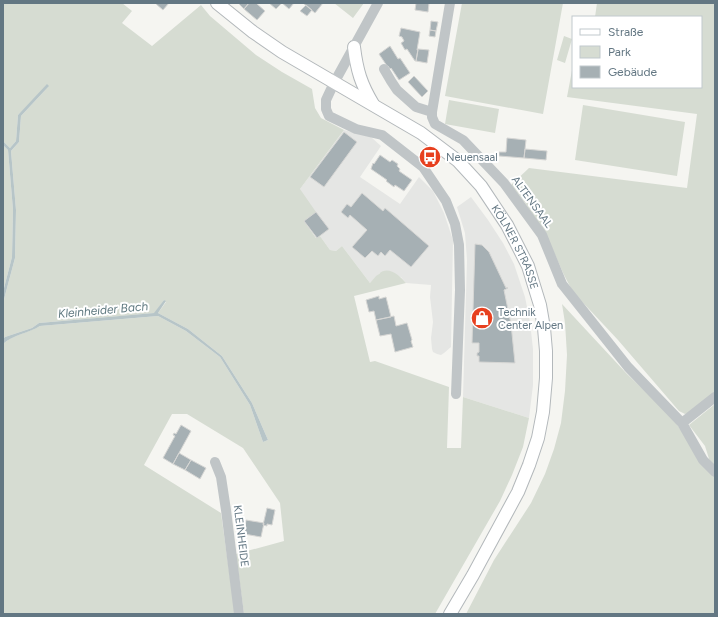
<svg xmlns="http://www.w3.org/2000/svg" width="718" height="617" font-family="Figtree,sans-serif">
	<rect width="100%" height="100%" fill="#f5f5f1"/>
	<path fill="#e5e6e4" d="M344,130l27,7 10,9 -21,31 40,27 19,-27 14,14 11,22 9,27 -2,107 -7,6 -3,2 -4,-1 -4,-2 -1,-3 -1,-11 2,-16 -3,-25 1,-12 -25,-2 -5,-6 -21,-4 -10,10 -28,-37 -6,5 -6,-1 -10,-14 -3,2 -13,-17 -4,-32z
		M471,197l17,23 15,23 11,21 11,33 5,25 3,27v36l-4,33 -66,-21 4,-137 -2,-27 -8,-26z"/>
	<path fill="#d6dcd2" d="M3,3h119l10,8 -10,12 30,23 49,-41 9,11 46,39 26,17 30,17 3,19 6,10 23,12 -44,59 16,23 -12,9 12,17 4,-2 10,14 6,1 6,-5 28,37c3,-3 5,-7 9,-9 9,-9 21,2 27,9l-52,13 16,66 5,-1 74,26 -2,61h14l2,-51 66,21 -6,29 -11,28 -12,26 -65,113h-191l-8,-60 48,-13 -4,-38 -37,-55 -56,-34h-15l-28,51 77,48 14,101h-232v-270c9,-9 25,-11 37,-18l118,-10 28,15 34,26 30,48 13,37 5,-2 -16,-37 -30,-47 -34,-27 -30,-16 8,-11 -2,-2 -9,13 -116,10 -7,5 -27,9 -2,2v-36l12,-45 1,-48 -5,-59 8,-9 2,-26 28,-30 -31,29 -2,26 -6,7 -7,-7z
		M334,3h30l-11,15z
		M462,3h101l-20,111 -98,-18z
		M597,3h118v390l-24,19 -6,2 -6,-3 -61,-71 -45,-48 -9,-17 -12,-27 -15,-26 -12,-19 -14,-18 18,-17 158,20 10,-74 -130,-17 6,-32v22h128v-70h-106z
		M564,36l8,3 -7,24 -8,-3z
		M449,100l50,9 -4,24 -50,-9z
		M583,105l102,17 -8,54 -102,-16z
		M3,145l5,5 5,60 -1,47 -9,35z
		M562,304l65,70 45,43 33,49 10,11v137h-249l28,-54 37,-57 14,-29 9,-25 7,-26 4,-32 2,-36 -2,-32z
		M715,404v62l-5,-4 -5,-16 -16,-21z"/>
	<path fill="#b7c5c8" d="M47,84l2,2 -28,30 -2,26 -8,9 5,59 -1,48 -12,45v-11l9,-35 1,-47 -5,-60 -5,-5v-4l7,7 6,-7 2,-26z
		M164,300l2,1 -8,12 30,16 34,27 30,47 16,37 -5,2 -13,-37 -30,-48 -34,-26 -28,-15 -118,10c-11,7 -28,9 -37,18v-5l2,-2 27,-9 7,-5 115,-10z"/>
	<path fill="#a6b0b4" stroke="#d6d6d4" d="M156,3h13l-6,7 -7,-6z
		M240,3h9l-5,6 -5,-5z
		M249,3h7l9,8 -8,9 -13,-11z
		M269,3h13l-6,6z
		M282,3h12l-5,6z
		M303,3h20l-8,10z
		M416,3h13l-1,9 -13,-2z
		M306,5l6,5 -5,6 -7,-5z
		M431,21l7,1 -2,9 -6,-1z
		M401,28l19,4 -3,18h1l-2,11h-1l-8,-12 -2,1 -4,-7 3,-2 -2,-4 -3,-1z
		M430,30l6,1 -1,6 -6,-1z
		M390,46l8,13 2,-1 10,15 -11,7 -8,-12 -1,1 -2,-3h-1l-8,-12z
		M418,49l11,1 -2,13 -11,-2z
		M414,76l14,15 -6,6 -14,-15z
		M344,132l13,10 -33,45 -14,-10z
		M507,138l19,2 -2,18 -25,-2v-4h7z
		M525,149l22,2 -1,9 -22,-2z
		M380,155l10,7 2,-2 6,4 -1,2 3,3 -1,2 13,9 -8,11 -9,-6 -1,2 -8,-6 1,-1 -16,-11 2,-6 1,1z
		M362,193l21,18 2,-3 44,38 -18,21 -21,-17 -5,6 -4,-4 -3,4 -6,-5 -7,7 -13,-11 15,-17 -17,-15 -2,3 -7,-6 6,-8 4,3z
		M316,212l13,17 -12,9 -13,-17z
		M475,244l7,1 7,7 17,36 1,-1 1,1 -4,2 7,34 4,39 -36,-1v-6h-2v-3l2,-1v-9h-7z
		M379,296v3l7,-2 5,20 -15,3 -2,-9 -5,1 -3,-12z
		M394,316l2,10 11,-3 5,17 -1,1 2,6 -18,5 -4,-18 -11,2 -4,-16z
		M181,425l10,6 -18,33 -10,-6 12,-22 -2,-1 1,-2 2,1z
		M179,453l12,7 -6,10 -12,-6z
		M191,460l15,8 -6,11 -15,-9z
		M267,508l8,2 -3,15 -5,-1v2l-4,-1z
		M246,520l18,3 -3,14 -17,-3z"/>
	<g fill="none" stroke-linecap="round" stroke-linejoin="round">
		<g stroke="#b3b8bb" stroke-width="14">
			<g id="major">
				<path id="s1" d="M217,3l36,29 29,20 139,81 37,28 23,25 26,39 21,41 12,39 4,23 2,23v27l-3,34 -5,26 -9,27 -11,27 -45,83 -23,39"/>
				<path d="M354,47c3,24 7,37 19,57"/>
			</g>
		</g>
		<path stroke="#c0c5c7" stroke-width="10" d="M378,3l-44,80 -8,17v9l3,7 27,13 26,6 41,32 23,34 9,23 4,21 1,45 -4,104
			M450,3l-18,109v5l3,7 28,16 41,43 38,52 20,49 66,83 54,56 21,37 12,12
			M384,69l7,12 6,9 19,17 16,5
			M682,423l33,-26
			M215,462l6,15 5,33 13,104"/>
		<use href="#major" stroke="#fff" stroke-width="12"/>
	</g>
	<defs>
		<g id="bus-disc" transform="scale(1.15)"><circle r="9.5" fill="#e7401f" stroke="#fff"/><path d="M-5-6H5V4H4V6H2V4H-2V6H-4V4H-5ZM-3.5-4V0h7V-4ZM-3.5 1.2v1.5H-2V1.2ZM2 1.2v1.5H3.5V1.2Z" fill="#fff"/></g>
		<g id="shop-disc" transform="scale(1.15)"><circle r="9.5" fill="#e7401f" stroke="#fff"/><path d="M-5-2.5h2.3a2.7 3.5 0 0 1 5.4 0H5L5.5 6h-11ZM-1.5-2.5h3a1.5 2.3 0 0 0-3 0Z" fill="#fff"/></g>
	</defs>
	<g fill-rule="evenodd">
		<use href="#bus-disc" x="430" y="157"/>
		<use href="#shop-disc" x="482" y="318"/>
	</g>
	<g text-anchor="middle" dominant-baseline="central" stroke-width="4" stroke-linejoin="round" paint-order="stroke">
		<g font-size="11" fill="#637783" stroke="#fff" text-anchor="start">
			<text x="446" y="157">Neuensaal</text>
			<text x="498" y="312">Technik<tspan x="498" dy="13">Center Alpen</tspan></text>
		</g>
		<g font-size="11" fill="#637783" stroke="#fff">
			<text transform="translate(532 202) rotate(54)">ALTENSAAL</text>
			<text stroke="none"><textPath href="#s1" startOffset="393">KÖLNER STRASSE</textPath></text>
			<text transform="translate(241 536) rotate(83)">KLEINHEIDE</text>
		</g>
		<g font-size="12" font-style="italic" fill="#5f7980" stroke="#fff">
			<text transform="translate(103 310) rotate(-5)">Kleinheider Bach</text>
		</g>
	</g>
	<rect width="718" height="617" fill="none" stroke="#637783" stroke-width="8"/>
	<rect x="572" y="16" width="130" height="72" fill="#ffffff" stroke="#c1c9cd"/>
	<rect x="580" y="29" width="20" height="6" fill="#ffffff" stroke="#c1c9cd"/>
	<text x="608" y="36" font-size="12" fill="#637783">Straße</text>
	<rect x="580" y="46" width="20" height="12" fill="#d6dcd2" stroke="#c1c9cd"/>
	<text x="608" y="56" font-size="12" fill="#637783">Park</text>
	<rect x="580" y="66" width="20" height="12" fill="#a6b0b4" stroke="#c1c9cd"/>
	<text x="608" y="76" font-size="12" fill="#637783">Gebäude</text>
</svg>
